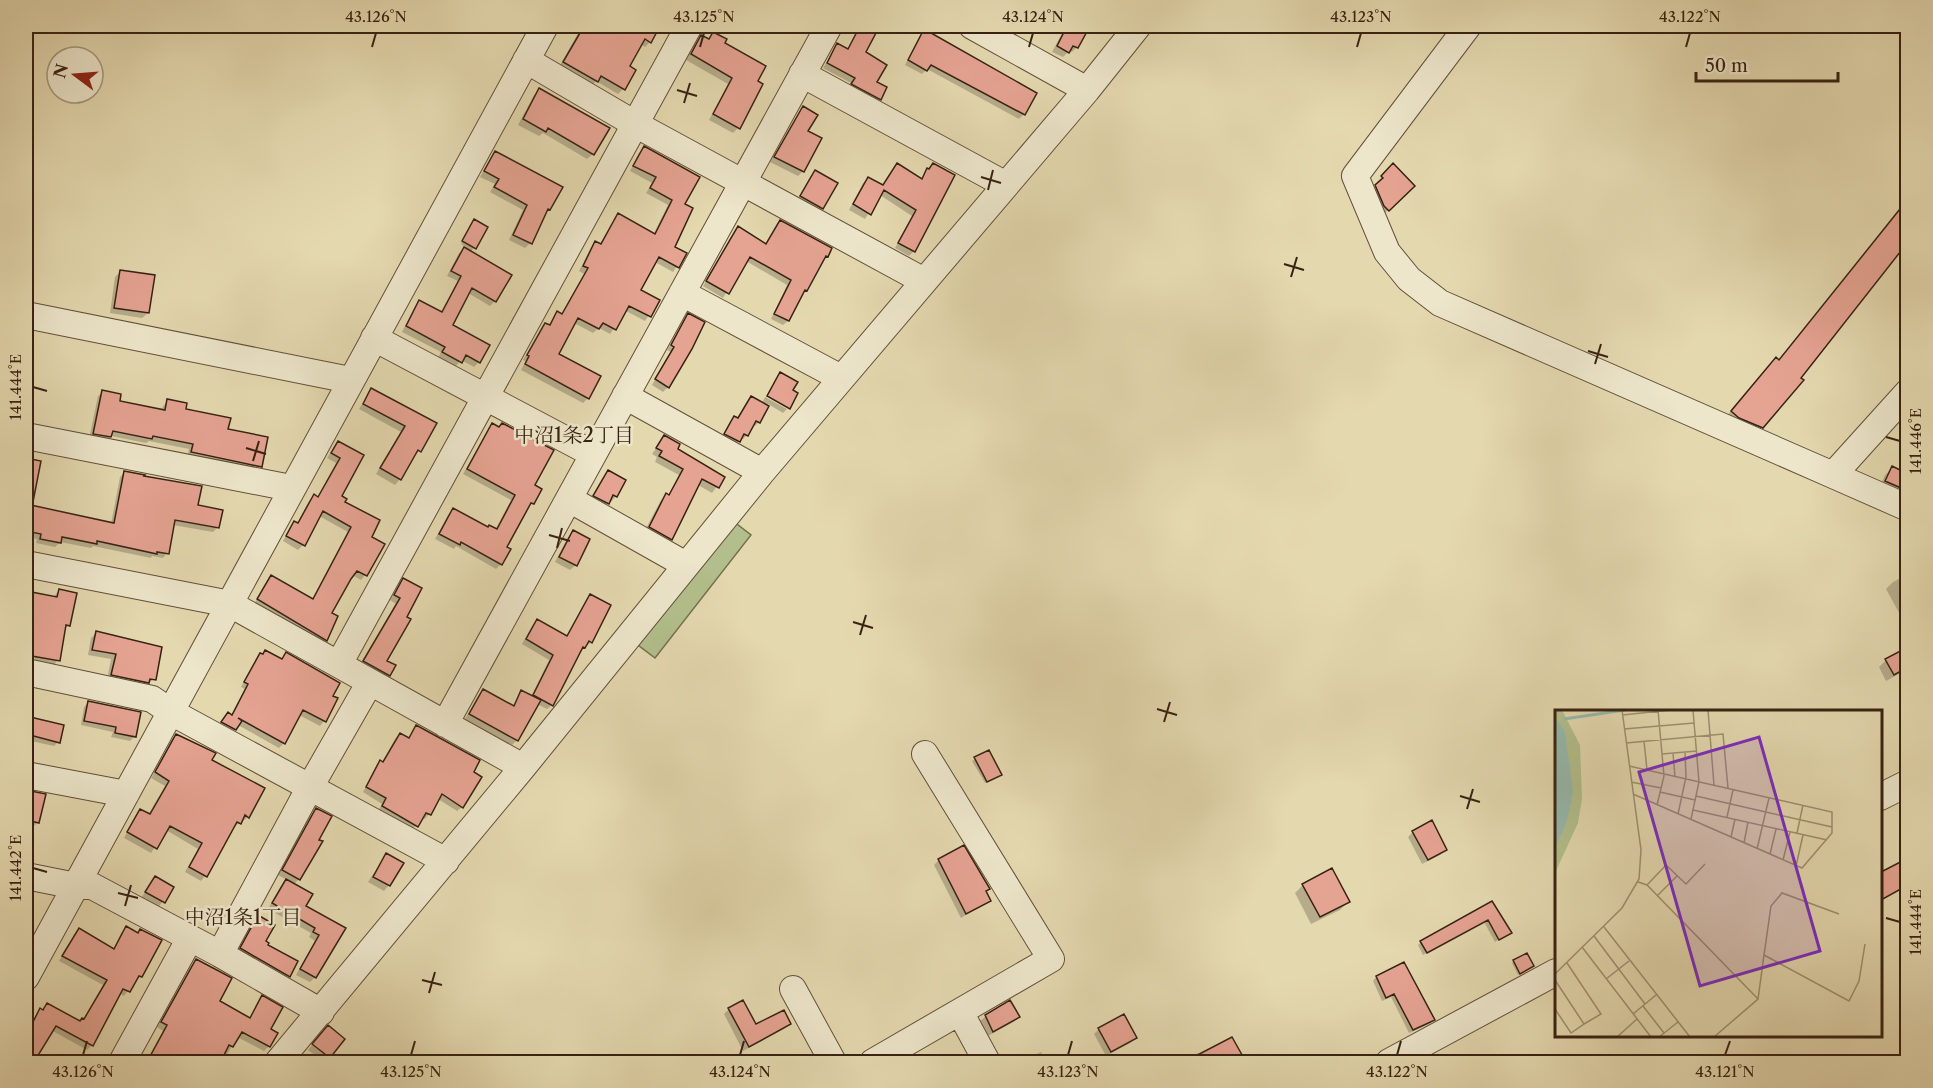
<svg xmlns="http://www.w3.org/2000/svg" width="1933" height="1088" font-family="'Libre Caslon Text','Noto Serif JP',serif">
	<rect width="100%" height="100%" fill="#e4d8af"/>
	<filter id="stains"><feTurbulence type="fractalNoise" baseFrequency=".00333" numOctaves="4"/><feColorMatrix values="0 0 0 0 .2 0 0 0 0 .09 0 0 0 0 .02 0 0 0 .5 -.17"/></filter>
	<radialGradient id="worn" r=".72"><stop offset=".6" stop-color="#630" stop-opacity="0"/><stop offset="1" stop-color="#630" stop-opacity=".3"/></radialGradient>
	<path fill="#b2bf8c" stroke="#74704f" stroke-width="1.5" d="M733,521l18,14 -96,123 -17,-13z"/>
	<path fill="#0003" d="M582,26h76l-8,16 -5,5 -5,-3 -12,23 -5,22 -5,5 -22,-13 -4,5 -33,-19z
		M857,26h7l11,6 -11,21 16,46 -5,4 -27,-14 3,-6 -28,-15 15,-23 9,5 13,-23z
		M1066,26h22l-11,21 -5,5 -3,-1 -6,6 -11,-5z
		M1097,26h12l-4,4z
		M925,31l99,83 -5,5 -92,-50 -5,5 -17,-9 15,-29z
		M713,34l10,10 41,23 -26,61 -5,5 -24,-13 19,-36 -42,-24 10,-18 5,-5 7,2z
		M540,90l53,64 -6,5 -44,-26 -4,3 -21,-11 16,-30z
		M803,108l3,23 -3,40 -5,5 -28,-14 29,-49z
		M644,148l39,57 -10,42 12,7 -12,18 -18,-10 -16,28 19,11 -13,20 -19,-10 -16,23 -11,-6 -6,5 -19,-10 -17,31 31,44 -5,5 -62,-33 5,-9 -3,-1 18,-31 4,-5 3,2 9,-13 4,2 23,-41 -5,-3 12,-23 5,-5 3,2 15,-25 5,-5 34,20 15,-30 -22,-12 6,-10 -22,-12 9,-18z
		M496,152l65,36 -16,26 -15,29 -5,5 -16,-8 14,-30 -33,-18 5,-8 -15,-7 11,-19z
		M934,164l-20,87 -5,5 -14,-8 17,-32 -32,-21 -15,24 -16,-9 14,-27 5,-4 14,7 15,-21 23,15z
		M1393,165l20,21 -30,29 -12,-23 8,-8 -2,-2z
		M815,172l7,36 -5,5 -21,-11 14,-25z
		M1900,211l-138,216 -7,8 -31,-16 45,-53 10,-5z
		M780,222l46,34 -5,5 -15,29 -5,4 -13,27 -5,4 -12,-6 16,-34 -41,-24 -23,37 -20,-12 35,-58 27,17z
		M472,223l14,4 -15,25 24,49 -5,5 -22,-13 -17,32 28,37 -5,5 -13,-7 -5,6 -18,-8 3,-6 -39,-20 13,-25 5,-5 21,10 17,-31 -11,-5 12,-23 7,-6 -5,-3z
		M120,272l28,41 -6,5 -32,-5 5,-36z
		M688,315l-20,72 -5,5 -11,-7 19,-33 -4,-2 17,-30z
		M371,390l64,34 -15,27 -6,4 -14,24 -5,6 -19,-11 25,-42 -42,-23z
		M103,392l15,10 44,8 1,-4 5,-5 59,29 33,36 -5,5 -68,-14 2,-8 -40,-8 -3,2 -35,-7 -6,6 -16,-3 9,-43z
		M765,397l22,12 -4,4 -15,-9 -9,18 -4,4 -2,-1 -6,10 -4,4 -2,-1 -7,8 -13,-8 9,-16 4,-4 3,2 15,-22 10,5z
		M493,425l40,61 -1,17 -4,5 -23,40 -4,16 -5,5 -40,-23 -2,3 -19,-10 13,-24 5,-5 34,18 8,2 16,-30 -48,-26 25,-44z
		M664,437l12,13 47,28 -11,15 -14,-8 -27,54 -5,5 -22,-12 17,-32 7,-4 11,-21 -24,-13 2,-5 -5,-3z
		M338,442l24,13 -22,42 30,40 -5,38 -4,5 -9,-5 -22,39 -4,26 -5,5 -67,-41 17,-27 41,22 36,-67 -29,-16 -16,29 -5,5 -15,-9 7,-13 5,-5 2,1 12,-23 5,-5 3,2 19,-35 -9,-5z
		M26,459l13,3 -8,45 80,17 9,-47 5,-5 71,34 22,21 -5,5 -40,-7 -6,28 -4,5 -11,-2 -1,2 -58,-12 -2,2 -31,-6 -5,5 -19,-4 1,-4 -11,-2z
		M1892,468l16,8v25l-29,-12 6,-14z
		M608,472l8,24 -5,6 -2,-1 -7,7 -13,-7 14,-24z
		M573,532l3,33 -6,5 -15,-8 13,-25z
		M1908,574v55l-22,-40 7,-7z
		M403,580l17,9 -35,72 4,14 -5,5 -25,-14 37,-62 -6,-4z
		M59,590l10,35 -6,5 -5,30 -5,6 -19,-4 6,-36 -14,-3v-30l27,5z
		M590,596l1,46 -11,10 -28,53 -5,4 -10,-5 -20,36 -5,5 -47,-26 13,-23 5,-5 29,16 10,-15 9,5 18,-37 -27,-16 10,-18 5,-5 29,16 20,-36z
		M96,633l58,46 -11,8 -36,-7 4,-21 -23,-4 3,-17z
		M1908,649v20l-22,12 -7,-14 7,-7z
		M286,654l45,42 -7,25 -4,5 -21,-11 -15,28 -5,5 -41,-23 -8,9 -12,-7 10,-13 3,2 14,-27 -4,-2 15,-28 4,-4 21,5z
		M89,702l45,35 -4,4 -19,-4 2,-5 -32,-7 3,-18z
		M26,717l36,9 -4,16 -4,4 -23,-5 -5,4z
		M416,727l56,45 -10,35 -5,4 -19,-12 -9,15 -4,5 -4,-2 -9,14 -34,-20 4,-7 -19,-12 13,-25 5,-5 1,1 13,-24 5,-5 8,5z
		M176,736l34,24 38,57 -5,4 -2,-1 -7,8 -1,-1 -28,49 -4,5 -16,-9 13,-23 -32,-19 -15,23 -27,-15 12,-23 5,-4 7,4 17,-29 -14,-8 20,-37z
		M988,752l10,24 -13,7 -13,-22z
		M26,792l12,30 -5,5 -7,-1z
		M316,810l-17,69 -6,6 11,21 40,22 -29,49 -5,5 -14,-7 19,-34 -6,-4 2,-4 -43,-24 13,-23 6,-6 -9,-5 33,-60z
		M1413,832l33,18 -6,5 -18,9 -14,-27z
		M386,855l3,30 -5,6 -16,-9z
		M939,860l46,32 4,8 -28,18 -27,-53z
		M155,878l17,10 -14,20 -17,-10z
		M1303,885l45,17 -8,8 -29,14 -16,-31z
		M1499,913l11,19 -15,10 -11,-20 -61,33 -5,-10 3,-3z
		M258,917l6,25 24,34 -4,4 -47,-27 17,-32z
		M126,928l11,6 4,-4v46l-6,5 -11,15 -5,-3 -27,52 -5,5 -36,-20 -19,32h-6v-29l10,-18 11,-11 32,19 4,-3 20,-35 -44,-24 15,-26 5,-5 34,20 8,-17z
		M196,961l22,40 31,18 13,-22 7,33v16l-5,5 -27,-14 -14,25h-46l-8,-4 -2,4h-21l17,-31 -6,-4 34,-61z
		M1514,961l16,7 -12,7 -6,-12z
		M1376,977l57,43 -3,4 -21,9 -18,-36 -9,4 -9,-20z
		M729,1009l26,17 34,-2 -5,5 -41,22 -19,-37z
		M986,1016l32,1 -5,5 -25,14 -8,-15z
		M1099,1029l36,8 -5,6 -24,13 -12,-22z
		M323,1032l6,25 -5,5 -16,-12z
		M1041,1052l5,10h-24l4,-3z
		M1198,1053l2,3 37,5 -4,1h-53z"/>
	<path fill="#e5a392" stroke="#372212" stroke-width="1.5" d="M584,26h76l-9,17 -6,-4 -15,27 6,4 -11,20 -24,-14 -3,6 -35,-20z
		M860,26h7l10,5 -11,21 21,13 -10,17 10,5 -6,13 -30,-16 4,-6 -28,-15 10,-20 11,6z
		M1067,26h23l-12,22 -5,-2 -4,7 -12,-7z
		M924,29l113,64 -12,22 -94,-50 -4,6 -19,-11z
		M713,32l14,7 -2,4 41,23 -8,15 5,3 -23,45 -27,-15 19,-36 -41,-24 10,-19 8,4z
		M539,88l71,40 -16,27 -46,-27 -2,4 -23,-13z
		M803,106l15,9 -10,16 14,7 -18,34 -30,-15z
		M644,146l56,31 -15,27 8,4 -18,39 12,6 -8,15 -20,-11 -18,33 19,10 -9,17 -22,-11 -13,24 -13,-7 -4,6 -21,-11 -19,36 42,22 -12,23 -64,-35 4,-8 -2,-1 18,-32 5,2 7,-14 5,3 26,-46 -5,-2 12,-25 6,3 17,-31 37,21 17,-34 -22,-12 6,-11 -23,-11z
		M495,151l68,36 -13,23 -2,-1 -16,35 -19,-9 14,-30 -33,-18 5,-8 -15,-8z
		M897,163l25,16 5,-11 2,1 4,-6 22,12 -40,77 -17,-9 18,-33 -32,-20 -13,25 -18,-11 15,-27 15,8z
		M1393,163l22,23 -26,25 -5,-5 -9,-21 8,-7 -2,-2z
		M815,170l23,13 -15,26 -23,-13z
		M1908,199v43l-107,136 3,2 -41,48 -24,-10 -8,-7 45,-54 3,3z
		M474,219l14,8 -12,22 -14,-8z
		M780,220l52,28 -4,9 -2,-1 -19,35 -2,-1 -16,31 -15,-7 17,-34 -41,-23 -21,37 -23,-13 32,-55 28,18z
		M464,247l48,28 -16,27 -24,-14 -19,37 37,20 -10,18 -14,-8 -4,8 -20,-11 3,-5 -39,-21 13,-26 23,12 19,-36 -10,-5z
		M120,270l35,5 -6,38 -35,-5z
		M688,313l17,9 -13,27 -23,39 -14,-9 19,-32 -3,-2z
		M780,372l18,10 -5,8 5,3 -8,16 -23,-13z
		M371,388l66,35 -16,29 -3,-2 -17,30 -21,-12 25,-42 -42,-22z
		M102,390l19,4 -1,7 45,9 2,-11 20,4 -1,6 45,9 -3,11 40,8 -6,30 -71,-15 2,-8 -40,-8 -1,3 -39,-8 -2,6 -18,-3z
		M751,396l18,10 -9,17 -4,-2 -8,15 -4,-2 -4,8 -16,-8 10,-18 4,2z
		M492,423l7,4 3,-4 52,27 -19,35 7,4 -8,15 -3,-1 -24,44 4,2 -9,16 -41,-23 -1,3 -21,-11 14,-26 35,19 1,-2 8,4 18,-34 -48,-26z
		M664,435l16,9 -2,5 47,28 -6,11 -17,-9 -30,61 -23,-13 17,-34 3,2 14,-26 -24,-13 3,-5 -6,-3z
		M338,441l26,14 -22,41 5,3 -2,3 35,18 -8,17 13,7 -18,32 -10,-5 -6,8 -19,34 6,3 -11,25 -70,-42 14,-24 42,24 38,-72 -28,-16 -18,35 -19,-10 8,-15 4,2 16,-29 4,3 22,-39 -9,-5z
		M26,458l15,3 -8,41 -7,-1z
		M1892,466l16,8v17l-23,-10z
		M608,470l18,10 -9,17 -4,-2 -4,9 -16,-8z
		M124,471l21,4 -1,1 58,10 -4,19 25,5 -4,18 -44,-8 -6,34 -12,-2v2l-60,-13v3l-35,-7 -1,6 -21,-4 1,-5 -15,-3v-27l88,19z
		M573,530l17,9 -13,27 -18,-9z
		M403,578l19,10 -15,29 4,2 -24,42 9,4 -6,11 -27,-15 37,-63 -6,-3z
		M59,589l18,4 -7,33 -4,-1 -6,36 -34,-6v-64l31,6z
		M590,594l21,11 -19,38 -3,-2 -4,7 -2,-1 -30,59 -20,-11 20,-40 -27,-16 11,-20 30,17z
		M96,631l66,16 -6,33 -6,-1 -1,4 -38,-8 5,-21 -24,-4z
		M1908,647v20l-14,8 -9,-16z
		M265,650l17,9 4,-7 54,31 -7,13 5,2 -12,24 -23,-12 -18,34 -47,-26 4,3 -6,9 -15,-8 7,-10 4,3 16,-31 -4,-2 16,-29 3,1z
		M483,689l31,17 7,-16 20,10 -23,41 -49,-27z
		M88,701l53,11 -5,25 -21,-4 1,-6 -32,-6z
		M26,716l38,9 -4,18 -34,-9z
		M416,725l64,35 -6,12 8,5 -19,31 -21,-14 -11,21 -5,-2 -8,14 -36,-21 4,-8 -20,-11 14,-27 3,2 17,-29 9,5z
		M176,734l40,19 -4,7 53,28 -16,30 -4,-3 -4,9 -4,-2 -30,55 -18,-10 13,-24 -32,-17 -13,23 -30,-17 13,-23 10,5 19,-33 -14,-9z
		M989,750l13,25 -15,7 -13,-25z
		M26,790l20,4 -7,29 -13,-3z
		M316,808l16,8 -13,24 4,1 -23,39 -18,-10z
		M1432,820l15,30 -19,10 -16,-29z
		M964,845l26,44 -4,2 5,10 -25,13 -28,-55z
		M386,853l18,10 -14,23 -17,-9z
		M1908,858v27l-27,15v-28z
		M1332,868l18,34 -30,15 -18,-33z
		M155,876l19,11 -9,16 -20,-11z
		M286,879l27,15 -7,12 40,22 -30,50 -16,-9 19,-34 -6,-3 2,-4 -43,-25z
		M1492,901l20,32 -13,7 -11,-20 -61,33 -7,-12z
		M258,915l17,10 -9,16 3,2 -1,2 30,16 -8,16 -50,-29z
		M126,926l12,7 2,-4 22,11 -20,37 -3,-1 -9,16 -7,-3 -30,57 -37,-20 -22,36h-8v-36l4,2 10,-20 3,2 4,-7 33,18 2,-3 2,1 23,-39 -45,-24 17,-28 35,21z
		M1527,953l7,13 -14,8 -7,-14z
		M196,959l36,19 -12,23 30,17 12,-23 21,12 -12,22 7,4 -8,14 -28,-15 -9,15 -4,-2 -6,12 -3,-1 -4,6h-69l20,-37 -6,-3z
		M1404,962l31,58 -22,10 -19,-36 -8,4 -10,-22z
		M743,1000l13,24 28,-14 7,14 -42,23 -21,-39z
		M1010,1000l10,17 -27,15 -8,-17z
		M1124,1014l13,24 -26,14 -13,-24z
		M328,1025l17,14 -15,19 -18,-14z
		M1232,1037l14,25h-62z"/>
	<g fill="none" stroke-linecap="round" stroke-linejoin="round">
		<g stroke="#625039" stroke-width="28">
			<path id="minor" d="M972,26l115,64
				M1468,26l-113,150 32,76 22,27 31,24 393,172
				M526,60l109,64 289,157
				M802,74l204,111
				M682,293l159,85
				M26,315l324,65
				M374,338l219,116
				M1908,392l-75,83 75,33
				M625,396l137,76
				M26,436l265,52
				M569,499l117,66
				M26,564l204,40 293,163
				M339,664l350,-638
				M26,672l126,27 19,13 275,149
				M445,724l384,-698
				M26,775l100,19
				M1880,797l28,-14
				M26,876l50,10h16l128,68 101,58
				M220,954l90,-167 60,-105
				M26,977l519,-951
				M793,989l40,73
				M960,1012l27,50
				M122,1062l68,-124
				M278,1062l245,-295 239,-295 325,-382 51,-64
				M873,1062l178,-103 -126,-205
				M1389,1062l167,-90"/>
		</g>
		<use href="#minor" stroke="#ede6cb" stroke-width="26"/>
	</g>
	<path fill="none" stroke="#372212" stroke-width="2" d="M372,47l4,-14M700,47l4,-14M1029,47l4,-14M1357,47l4,-14M1686,47l4,-14M677,90l20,6M684,103l6,-20M981,177l20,6M988,190l5,-20M1284,264l20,6M1291,277l6,-20M1588,351l20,6M1595,364l6,-20M33,387l14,4M1886,437l14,4M246,448l20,6M253,461l6,-20M549,535l21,6M557,548l5,-20M853,622l20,6M860,635l6,-20M1157,709l20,6M1164,722l6,-20M1460,796l20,6M1467,809l6,-20M33,868l14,4M118,893l20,5M125,906l6,-21M1886,918l14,4M422,980l20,5M429,993l6,-21M83,1055l4,-14M411,1055l4,-14M740,1055l4,-14M1068,1055l4,-14M1397,1055l4,-14M1725,1055l5,-14"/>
	<g text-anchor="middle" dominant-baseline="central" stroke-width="5" stroke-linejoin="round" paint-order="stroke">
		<g font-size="20" fill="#372212" stroke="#ede6cb">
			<text x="574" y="435">中沼1条2丁目</text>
			<text x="243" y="917">中沼1条1丁目</text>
		</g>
	</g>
	<g transform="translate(1555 710)">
		<rect width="327" height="327" fill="#e4d8af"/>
		<path d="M0,0h7l18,35 2,54 -4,24 -23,50z" fill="#b2bf8c"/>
		<path d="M0,7l10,15 8,60 -6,29 -12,26z" fill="#95b9ad"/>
		<path fill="none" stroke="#95b9ad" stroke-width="3" d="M9,9l61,-9"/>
		<path fill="none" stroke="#9f8f70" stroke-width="1.5" d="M153,0l6,75M67,5l49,-5M69,19l70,-6M89,31l3,29M71,33l97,-9 5,54M118,43l2,24M107,44l35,-3M74,56l203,46v21l-30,35 -169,-74M76,72l30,6M105,82l35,8M141,86l136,31M102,95l7,-29 -6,-66M138,100l134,30M123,104l8,-37 -1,-25M172,107l6,-27M136,109l8,-37 -6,-72M242,123l6,-28M176,127l4,-18M189,133l4,-21M202,139l12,-51M215,144l6,-25M228,150l7,-28M241,156l7,-31M83,172l9,3 111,114M92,175l19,-20 20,19 19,-20M102,186l20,-20M49,217l86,110M39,226l51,68M27,237l69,90M209,245l7,-49 11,-13 57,21M12,253l34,51 -17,10M0,264l67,-66 17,-29 2,-29 -19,-140M51,269l23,-18M0,270l29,44 -13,9 -16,-24M88,296l21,27M78,304l23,-19M62,327l20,-18M104,327l19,-15M159,327l44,-38 6,-44 85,46 10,-20 6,-37"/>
		<path fill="#7b2cbf" fill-opacity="0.15" stroke="#7b2cbf" stroke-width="3" d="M204,27l61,214 -120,35 -61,-214z"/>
		<rect width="327" height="327" fill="none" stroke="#372212" stroke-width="3"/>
	</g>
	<rect width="1933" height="1088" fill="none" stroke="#e4d8af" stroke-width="66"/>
	<g transform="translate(75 75) rotate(286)"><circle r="28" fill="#ede6cb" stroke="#a49881" stroke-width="1.5"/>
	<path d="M0-4.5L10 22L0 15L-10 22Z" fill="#8f2418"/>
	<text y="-9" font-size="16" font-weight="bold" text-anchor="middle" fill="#372212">N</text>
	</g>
	<path d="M1696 72v9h142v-9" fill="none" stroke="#372212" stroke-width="3"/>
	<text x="1705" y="72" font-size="18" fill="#372212" stroke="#ede6cb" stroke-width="4.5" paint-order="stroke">50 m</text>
	<rect x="33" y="33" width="1867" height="1022" fill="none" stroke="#372212" stroke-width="2"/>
	<g font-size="15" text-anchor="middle" fill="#372212">
		<text x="376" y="22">43.126°N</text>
		<text x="704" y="22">43.125°N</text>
		<text x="1033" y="22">43.124°N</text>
		<text x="1361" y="22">43.123°N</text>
		<text x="1690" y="22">43.122°N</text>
		<text transform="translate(16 387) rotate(-90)" y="5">141.444°E</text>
		<text transform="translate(1916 441) rotate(-90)" y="5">141.446°E</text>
		<text transform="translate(16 868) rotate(-90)" y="5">141.442°E</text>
		<text transform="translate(1916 922) rotate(-90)" y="5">141.444°E</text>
		<text x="83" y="1077">43.126°N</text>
		<text x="411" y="1077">43.125°N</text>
		<text x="740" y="1077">43.124°N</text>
		<text x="1068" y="1077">43.123°N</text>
		<text x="1397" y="1077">43.122°N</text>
		<text x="1725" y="1077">43.121°N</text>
	</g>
	<rect width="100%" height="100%" filter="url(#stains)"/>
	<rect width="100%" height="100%" fill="url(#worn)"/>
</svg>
